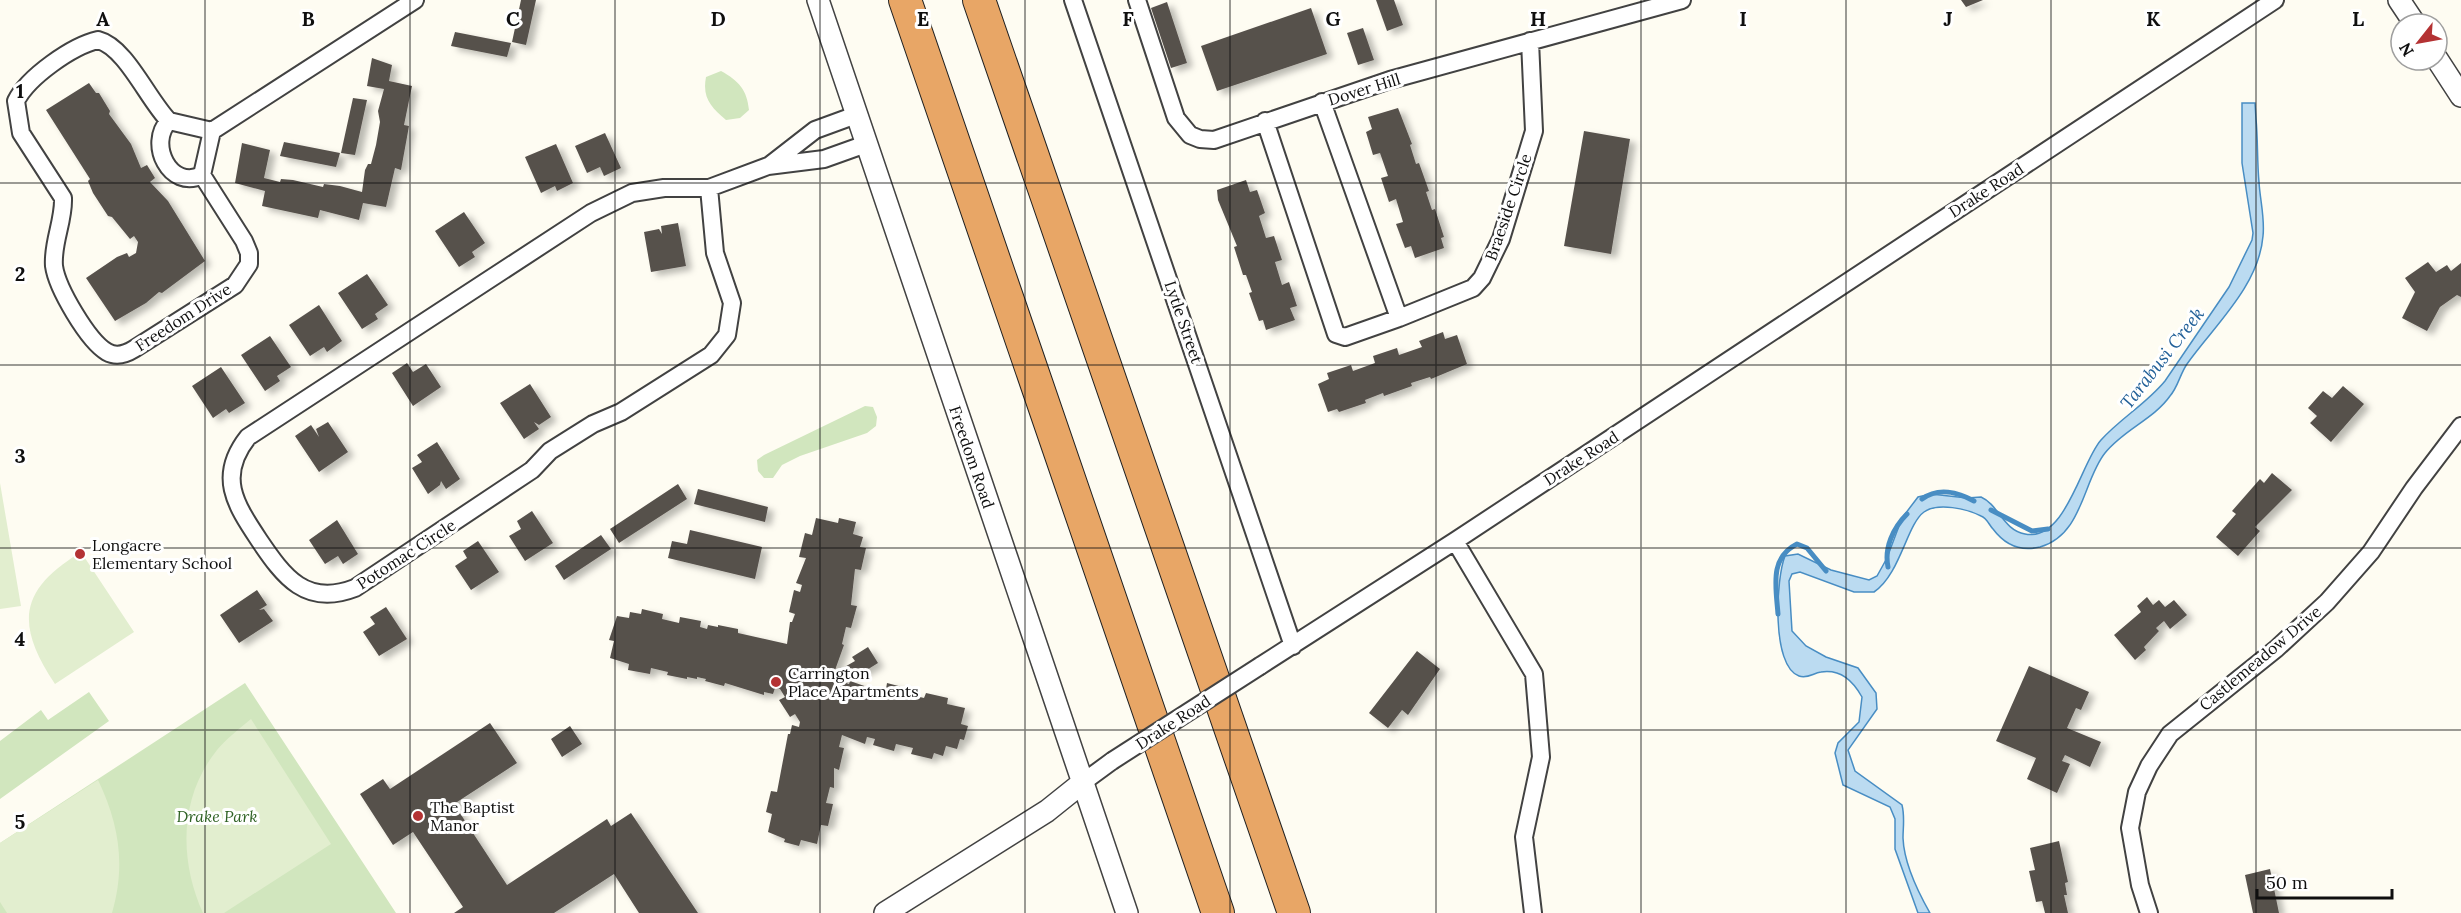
<svg xmlns="http://www.w3.org/2000/svg" width="2461" height="913" font-family="Lora,serif">
	<defs>
		<filter id="shadow"><feDropShadow dx="6" dy="4" stdDeviation="3" flood-color="#0004"/></filter>
	</defs>
	<rect width="100%" height="100%" fill="#fefcf2"/>
	<path fill="#d1e6be" d="M721,71c18,10 26,19 28,39l-9,8 -14,2c-15,-13 -24,-22 -20,-43z
		M865,406l8,1 4,10 -1,9 -9,7 -67,23 -18,9 -9,13h-9l-6,-7 -1,-11 7,-5z
		M245,683l151,230h-396v-70z
		M89,692l20,29 -109,78v-58l41,-31 7,10z"/>
	<path fill="#e2eecf" d="M0,483l21,123 -21,3z
		M81,552l53,80 -79,52c-40,-60 -36,-94 26,-132z
		M251,719l80,125 -107,69h-21c-24,-53 -24,-116 14,-163 9,-11 22,-21 34,-31z
		M98,780c21,44 28,85 14,133h-105l-7,-11v-59z"/>
	<path fill="#bbdbf1" stroke="#488dc3" stroke-width="1.5" d="M2242,103h13l1,16c2,21 1,42 3,63 1,18 6,36 4,54 -4,50 -49,90 -76,128 -7,10 -9,23 -17,32 -16,23 -47,34 -65,57 -22,27 -22,82 -65,94 -20,5 -35,-2 -47,-18 -4,-4 -6,-11 -12,-13 -14,-7 -43,-14 -57,-4 -17,12 -24,63 -50,80h-20l-54,-20 -8,2 -3,7 3,50 14,15 20,11 32,11 18,25 1,16 -29,41 7,21 47,34c3,12 1,22 1,33 1,25 15,54 27,75h-12l-23,-64v-30l-5,-12 -47,-22 -8,-32 3,-10 21,-21 3,-25c-9,-16 -21,-28 -41,-25 -8,1 -13,7 -22,4 -28,-10 -23,-98 -14,-120l13,-2 33,16 38,10 8,-4 10,-18 15,-40 16,-21 13,-3 36,4 14,-1c18,8 22,33 44,37 41,8 56,-72 76,-94 20,-22 45,-36 64,-59l64,-94 23,-47 1,-7 -11,-70z"/>
	<g fill="none" stroke-linecap="round" stroke-linejoin="round">
		<path stroke="#488dc3" stroke-width="5" d="M1922,499c16,-12 36,-7 52,2
			M1991,510l41,21 16,-2
			M1888,567c-4,-19 5,-39 19,-53
			M1778,614c-2,-27 -9,-56 19,-70l10,4 19,23"/>
	</g>
	<path fill="#57514c" filter="url(#shadow)" d="M521,0h15l-10,45 -14,-3z
		M1376,0h18l9,25 -16,6z
		M1961,0h22l-17,7z
		M1167,2l20,61 -16,5 -20,-60z
		M1311,8l16,46 -110,37 -16,-45z
		M1363,28l11,32 -16,5 -11,-32z
		M455,32l56,11 -4,14 -56,-11z
		M372,58l20,7 -3,16 23,5 -8,39 5,1 -8,44 -6,-2 -9,39 -23,-4 -4,17 -39,-10 -2,8 -56,-12 3,-15 -30,-8 7,-40 28,7 -6,28 16,4 1,-3 12,1 30,7 1,-3 16,2 22,6 3,-22 3,-6h3l5,-19 4,-23 -2,-11 6,-22 -17,-3z
		M89,83l7,10h3l11,18 -1,3 22,30 10,24 6,-3 8,13 -5,4 18,19 37,60 -43,32 -3,-1 -13,11 -31,18 -29,-43 31,-21 10,-4 2,4 7,-4 2,-11 -4,-6 -4,3 -18,-22 -4,-1 -15,-23 -5,-12 2,-2 -44,-69z
		M353,98l14,2 -12,55 -14,-2z
		M1398,108l14,36 -2,1 6,19 3,-1 10,28 -3,1 6,18 3,-1 9,28 -3,1 3,10 -29,10 -4,-12 -6,2 -9,-24 7,-2 -7,-23 -7,3 -8,-24 7,-2 -8,-23 -7,2 -7,-23 6,-3 -4,-12z
		M1584,131l46,8 -19,115 -47,-8z
		M605,133l16,35 -17,8 -4,-9 -13,6 -12,-27z
		M284,142l56,11 -4,14 -56,-11z
		M556,144l17,39 -16,8 -2,-5 -14,7 -16,-36z
		M1246,180l4,12 7,-2 8,23 -6,3 7,22 8,-2 8,24 -7,2 7,23 7,-3 8,24 -7,2 5,12 -29,10 -3,-10 -4,1 -10,-28 3,-1 -6,-17h-3l-9,-28 3,-1 -19,-46 -1,-10z
		M464,212l21,31 -13,9 3,5 -16,10 -24,-36z
		M678,223l8,43 -35,6 -7,-40 15,-3 3,5 -1,-8z
		M2428,262l8,10 11,-7 4,6 10,-8v34l-4,-2 -17,12 -13,24 -25,-13 13,-26 -10,-14z
		M367,274l21,31 -13,9 3,5 -16,10 -24,-36z
		M319,305l23,36 -15,11 -3,-5 -14,9 -21,-31z
		M1443,332l2,7 12,-4 10,29 -36,15 -1,-2 -19,6 1,3 -28,10 -1,-3 -18,7 1,3 -27,9 -2,-3 -9,3 -10,-28 11,-5 -2,-6 24,-8 2,6 22,-8 -2,-7 24,-8 2,7 23,-8 -3,-6z
		M270,336l21,31 -14,9 3,5 -15,10 -24,-36z
		M407,363l6,9 13,-8 15,23 -28,19 -21,-33z
		M221,367l24,36 -16,10 -3,-4 -13,9 -21,-32z
		M530,384l21,33 -12,8 -5,-3 5,7 -15,10 -24,-36z
		M2343,386l21,18 -33,38 -21,-19 7,-7 -9,-8 15,-17 9,7z
		M328,422l20,30 -29,20 -24,-36 16,-11 8,12 -3,-8z
		M437,442l23,37 -14,10 -5,-8 -1,4 -12,9 -16,-26 10,-6 -5,-7z
		M2272,473l20,17 -37,37 5,4 -22,25 -22,-19 20,-23 -4,-3 28,-32 4,4z
		M678,484l9,15 -68,44 -9,-14z
		M698,489l70,18 -3,15 -71,-18z
		M532,511l21,32 -28,18 -16,-25 12,-7 -4,-8z
		M816,518l22,5 1,-5 17,4 -3,12 10,3 -3,10 6,1 -5,22 -6,-1 -4,36 6,1 -6,22 -5,-1 -4,17 2,1 -10,28 21,-12 -3,-4 16,-10 10,16 -16,10 -2,-4 -20,12 9,3 1,-3 26,9 1,-3 9,2 1,-6 23,6 -2,5 16,4 2,-5 22,5 -1,6 18,4 -4,16 7,2 -4,14 -4,-1 -3,10 -11,-3 -3,10 -9,-3 -2,6 -21,-5 2,-6 -17,-4 -2,7 -21,-6 2,-6 -8,-2 -2,7 -23,-9 -3,12 5,1 -5,22 -5,-2v20l-4,-1 -4,16 7,1 -5,22 -7,-1 -4,19 -16,-4 -2,6 -15,-4 1,-3 -17,-7 4,-18 -6,-2 5,-21 6,1 11,-58h2l2,-9 7,2 1,-5 -5,-8 -5,3 -11,-17 6,-3 -5,-8 -5,-1 -2,6 -9,-2v3l-39,-12 -1,3 -19,-5 1,-2 -9,-2v2l-10,-2v2l-20,-4 1,-3 -17,-4 -1,6 -22,-4 1,-6 -19,-6 4,-17 -5,-1 8,-24 12,2 1,-6 11,2 1,-5 21,5 -1,5 17,4 1,-6 21,4 -1,6 7,2 1,-4 10,2v-2l20,4v4l49,11 3,-22h2l3,-8 -6,-2 5,-22 6,2 2,-7 -6,-2 10,-25 -7,-1 6,-24 7,2z
		M337,520l21,34 -15,10 -5,-8 -13,8 -16,-24z
		M690,530l72,17 -7,32 -87,-21 4,-17 15,3z
		M601,535l10,14 -47,31 -9,-14z
		M478,541l21,31 -28,18 -16,-24 12,-8 -4,-7z
		M257,590l10,15 -8,5 5,-1 9,12 -34,22 -19,-28z
		M2147,597l6,8 6,-5 6,7 9,-7 13,15 -17,14 -6,-8 -8,7 3,3 -15,16 2,3 -11,10 -21,-25 27,-23 -4,-6z
		M386,607l21,32 -28,17 -16,-24 12,-8 -5,-7z
		M1417,651l23,18 -32,46 -6,-5 -14,18 -19,-15z
		M2029,666l60,26 -8,18 -5,-2 -9,20 34,14 -11,25 -25,-12 -3,6 8,3 -13,29 -30,-14 9,-21 -40,-17z
		M490,723l27,40 -63,41 53,81 100,-66 4,7 20,-13 67,100h-59l-25,-39 -60,39h-100l9,-6 -50,-75 -20,13 -33,-51 23,-15 7,10z
		M570,726l12,18 -20,13 -11,-18z
		M2059,841l9,41 -3,1 2,12h-3l4,18h-23l-3,-12 -6,1 -7,-31 6,-1 -5,-22z
		M2270,869l9,44h-26l-8,-38z"/>
	<g fill="none" stroke-linecap="round" stroke-linejoin="round">
		<g stroke="#424242" stroke-width="20">
			<path id="minor" d="M1073,0l220,646
				M1137,0l39,118 14,17 10,4 14,1 176,-60 292,-80
				M1322,102l77,216 74,-30 9,-10 19,-39 33,-108 -4,-90
				M169,121c-21,-21 -43,-74 -71,-81 -26,6 -70,37 -82,61l5,32 42,65c1,23 -11,45 -9,68 3,22 34,75 53,86 9,5 19,2 27,-3l101,-64 14,-21v-11l-5,-12 -42,-66
				M1265,121l71,213 9,3 54,-19
				M212,131l-43,-10c-22,22 1,70 33,54l10,-44 203,-131
				M770,165l45,-35 41,-15
				M664,188h45l6,65 17,50 -5,32 -16,20 -90,57 -28,12 -43,27 -18,19 -177,118c-49,19 -71,-11 -96,-48 -24,-36 -42,-64 -11,-103l343,-224 41,-20z
				M709,188l59,-22 56,-7 42,-15
				M1455,541l79,133 7,83 -17,80 9,76
				M1260,666l195,-125 820,-541
				M1082,783l30,-22
				M2149,913l-9,-28 -10,-57 7,-36 12,-26 21,-32 106,-85 51,-47 44,-50 43,-64 47,-62"/>
		</g>
		<g stroke="#424242" stroke-width="24">
			<path id="tertiary" d="M818,0l309,913
				M2399,0l16,24
				M2437,59l24,37
				M885,913l162,-102 35,-28"/>
		</g>
		<g stroke="#202020" stroke-width="34">
			<path id="motorway" d="M905,0l313,913
				M979,0l315,913"/>
		</g>
		<use href="#minor" stroke="#fff" stroke-width="16"/>
		<use href="#tertiary" stroke="#fff" stroke-width="21"/>
		<use href="#motorway" stroke="#e8a666" stroke-width="32"/>
		<g stroke="#424242" stroke-width="20" stroke-linecap="butt">
			<path id="minor-bridge" d="M1112,761l148,-95"/>
		</g>
		<use href="#minor-bridge" stroke="#fff" stroke-width="16"/>
	</g>
	<path fill="none" stroke="#0f0f0f" stroke-width="1.5" stroke-opacity="0.55" d="M205,0v913M410,0v913M615,0v913M820,0v913M1025,0v913M1230,0v913M1436,0v913M1641,0v913M1846,0v913M2051,0v913M2256,0v913M0,183h2461M0,365h2461M0,548h2461M0,730h2461"/>
	<g fill="#b43233" stroke="#fff" stroke-width="2">
		<circle cx="80" cy="554" r="6"/>
		<circle cx="776" cy="682" r="6"/>
		<circle cx="418" cy="816" r="6"/>
	</g>
	<g text-anchor="middle" dominant-baseline="central" stroke-width="6" stroke-linejoin="round" paint-order="stroke">
		<g font-size="16" fill="#0f0f0f" stroke="#fff">
			<text transform="translate(1364 89) rotate(-17)">Dover Hill</text>
			<text transform="translate(1986 190) rotate(-33)">Drake Road</text>
			<text transform="translate(1508 207) rotate(-71)">Braeside Circle</text>
			<text transform="translate(183 317) rotate(-33)">Freedom Drive</text>
			<text transform="translate(1184 322) rotate(71)">Lytle Street</text>
			<text transform="translate(972 457) rotate(71)">Freedom Road</text>
			<text transform="translate(1581 458) rotate(-33)">Drake Road</text>
			<text transform="translate(406 554) rotate(-33)">Potomac Circle</text>
			<text transform="translate(2260 658) rotate(-40)">Castlemeadow Drive</text>
			<text transform="translate(1173 722) rotate(-33)">Drake Road</text>
		</g>
		<g font-size="16" fill="#0f0f0f" stroke="#fff" text-anchor="start">
			<text x="92" y="545">Longacre<tspan x="92" dy="18">Elementary School</tspan></text>
			<text x="788" y="673">Carrington<tspan x="788" dy="18">Place Apartments</tspan></text>
			<text x="430" y="807">The Baptist<tspan x="430" dy="18">Manor</tspan></text>
		</g>
		<g font-size="16" font-style="italic" fill="#2f6224" stroke="#fff">
			<text x="217" y="816">Drake Park</text>
		</g>
		<g font-size="18" font-style="italic" fill="#226098" stroke="#fff">
			<text transform="translate(2162 358) rotate(-52)">Tarabusi Creek</text>
		</g>
	</g>
	<g font-size="20" text-anchor="middle" font-weight="bold" fill="#0f0f0f" stroke="#fff" stroke-width="6" stroke-linejoin="round" paint-order="stroke">
		<text x="103" y="26">A</text>
		<text x="308" y="26">B</text>
		<text x="513" y="26">C</text>
		<text x="718" y="26">D</text>
		<text x="923" y="26">E</text>
		<text x="1128" y="26">F</text>
		<text x="1333" y="26">G</text>
		<text x="1538" y="26">H</text>
		<text x="1743" y="26">I</text>
		<text x="1948" y="26">J</text>
		<text x="2153" y="26">K</text>
		<text x="2358" y="26">L</text>
		<text x="20" y="98">1</text>
		<text x="20" y="281">2</text>
		<text x="20" y="463">3</text>
		<text x="20" y="646">4</text>
		<text x="20" y="829">5</text>
	</g>
	<g transform="translate(2419 42) rotate(239)"><circle r="28" fill="#ffffff" stroke="#9f9f9f" stroke-width="1.5"/>
	<path d="M0-4.5L10 22L0 15L-10 22Z" fill="#b43233"/>
	<text y="-9" font-size="16" font-weight="bold" text-anchor="middle" fill="#0f0f0f">N</text>
	</g>
	<path d="M2257 889v9h135v-9" fill="none" stroke="#0f0f0f" stroke-width="3"/>
	<text x="2266" y="889" font-size="18" fill="#0f0f0f" stroke="#ffffff" stroke-width="4.5" paint-order="stroke">50 m</text>
</svg>
